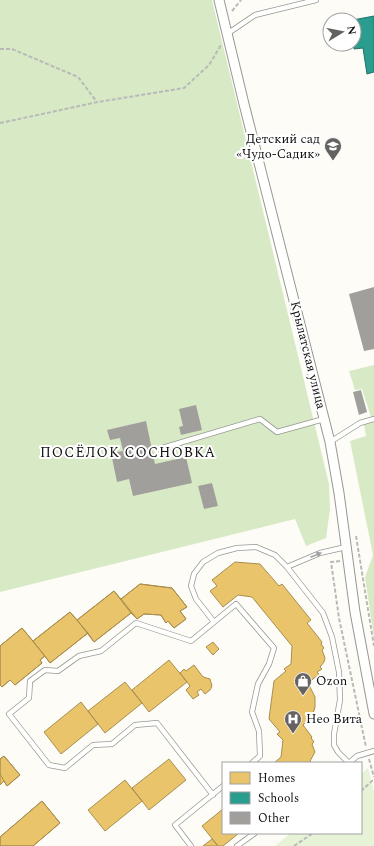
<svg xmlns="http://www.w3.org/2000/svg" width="374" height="846" font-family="Spectral,serif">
	<rect width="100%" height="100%" fill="#fdfcf7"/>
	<path fill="#e7f3d7" d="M368,768l6,24v54h-99l16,-13h70v-59z"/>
	<path fill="#d8eac5" d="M0,0h212l117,484 1,25 -4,29 -20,8 -11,-27 -295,73z
		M374,365v273l-9,-61 8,-22 -23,-114 16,-5 -2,-12 7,-7 -9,-28 -7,1 -6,-19z"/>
	<path fill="#e9c46a" stroke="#a88e4f" d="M235,562l25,2 19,22 3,-2 29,36 -4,3 15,19 -1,2 3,4 -2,2 3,8 -1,4 -4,5 2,2 -5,3 2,2 -11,9 7,14v10l-3,10 -9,8 9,12 -1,1 3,4 -2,2 3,8 -5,9 2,2h-38l7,-6 2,-17 -6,-6 3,-2 -11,-13 5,-38 12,-10 -2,-2 7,-5 1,-18 -40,-49 -14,-2 -15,12 -13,-16 7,-5 -5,-6z
		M140,584l32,4 15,19 -7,4 6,8 -12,9 -6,-7 -2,2 -5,-8 -17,-1 -7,5 -16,-20z
		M140,584l32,4 15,19 -7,4 6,8 -12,9 -6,-7 -2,2 -5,-8 -17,-1 -7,5 -6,-6 -37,29 -6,-9 -38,30 -5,-7 -5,4 2,3 -27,22 -5,-5 -8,7 -2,-2v-39l22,-18 11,13 37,-29 7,8 37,-29 7,8z
		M114,591l17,22 -37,29 -17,-22z
		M70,612l18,21 -38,30 -17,-22z
		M22,628l23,28 -5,4 2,3 -27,22 -5,-5 -8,7 -2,-2v-39z
		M213,642l6,7 -6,6 -7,-8z
		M169,660l18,22 -38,30 -17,-22z
		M194,665l9,12 7,2 2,7 -2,4 -5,4 -4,-5 -4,3 2,3 -6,4 -7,-9 4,-4 -10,-13 4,-4 2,2z
		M125,682l17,21 -37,30 -17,-22z
		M81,702l17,22 -37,30 -17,-22z
		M4,756l16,19 -13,11 -7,-12v-15z
		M4,756l16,19 -13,11 -3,-5 -4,4v-26z
		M169,759l17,21 -37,30 -17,-22z
		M125,780l17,21 -37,30 -17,-21z
		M42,801l18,22 -27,23h-33v-9z
		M42,801l18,22 -27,23h-33v-9z
		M223,809v24h16l-16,13h-5l-16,-20z
		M212,839l6,7h-15z"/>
	<path fill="#2a9d8f" stroke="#227369" d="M374,16v56l-7,2 -4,-26 -9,1v-29h-1z"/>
	<path fill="#a19f9c" d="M374,287v62l-10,2 -15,-57z
		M361,390l6,22 -8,3 -6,-23z
		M196,405l6,25 -21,5 -2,-8 4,-1 -4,-17z
		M146,421l9,43 31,-7 6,26 -59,13 -4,-17 -12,3 -6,-29 12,-2 -3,-13 -10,2 -3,-10z
		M212,483l6,23 -14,3 -6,-23z"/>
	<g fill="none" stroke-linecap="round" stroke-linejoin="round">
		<g stroke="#979795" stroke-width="6">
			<path id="service" d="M227,34l28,-19 61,-15
				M330,442l30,-19 14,-4
				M159,449l101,-30 17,13 47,-13
				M287,567l33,-14 26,-6
				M214,622l-18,-23 -5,-13 3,-12 9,-12 15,-9 19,-5 19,-1 19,8 12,12 36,46 9,24 7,35 1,28 -6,34v11l4,7 11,11
				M349,763l8,-7 17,-5
				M213,795l-56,-72 -22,2 -23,19 -19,1 -28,23 -16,-3 -40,-51 20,-16 1,-17 15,-11 13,1 21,-15 22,-5 35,-28 55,18 45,-37 38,44 -5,16 -11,20 -6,28 7,19 1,25 -8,7
				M191,846l-16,-21 48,-39
				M237,846l18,-13"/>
		</g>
		<g stroke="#979795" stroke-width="11">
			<path id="minor" d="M219,0l25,104 86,338 9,51 16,119 19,102"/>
		</g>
		<path stroke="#b9b9b8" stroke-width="2" stroke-dasharray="4 2" stroke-linecap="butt" d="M232,11l9,-11
			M0,49h12l66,28 19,25
			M0,123l98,-21 86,-14 25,-23 12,-20
			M356,536l18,110
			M340,561l-9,1 8,56 27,129
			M369,759l5,18
			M361,791l13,-12
			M294,846l19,-13"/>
		<use href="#service" stroke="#fffffe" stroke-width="4.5"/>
		<use href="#minor" stroke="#fffffe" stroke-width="9"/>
	</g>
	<defs><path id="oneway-solid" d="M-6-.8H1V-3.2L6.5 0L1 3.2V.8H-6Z"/></defs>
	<use fill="#a0a09f" href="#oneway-solid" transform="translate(316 555) rotate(-22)"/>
	<defs>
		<g id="school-pin" transform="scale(0.9)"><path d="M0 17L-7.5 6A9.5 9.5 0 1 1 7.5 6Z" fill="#646362" stroke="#fff"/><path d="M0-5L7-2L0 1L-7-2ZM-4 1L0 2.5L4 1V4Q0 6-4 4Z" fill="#fff"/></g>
		<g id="shop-pin" transform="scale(0.9)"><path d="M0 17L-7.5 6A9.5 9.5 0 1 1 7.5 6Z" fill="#646362" stroke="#fff"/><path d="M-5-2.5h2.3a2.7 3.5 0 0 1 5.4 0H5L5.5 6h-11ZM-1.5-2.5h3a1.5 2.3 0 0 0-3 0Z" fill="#fff"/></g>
		<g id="hospital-pin" transform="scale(0.9)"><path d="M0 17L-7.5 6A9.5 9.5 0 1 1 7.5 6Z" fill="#646362" stroke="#fff"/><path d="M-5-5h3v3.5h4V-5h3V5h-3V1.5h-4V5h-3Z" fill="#fff"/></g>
	</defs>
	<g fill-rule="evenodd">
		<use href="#school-pin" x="333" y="146"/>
		<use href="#shop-pin" x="303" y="681"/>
		<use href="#hospital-pin" x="293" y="719"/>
	</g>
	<g text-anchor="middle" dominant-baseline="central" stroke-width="4" stroke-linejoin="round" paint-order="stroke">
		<g font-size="13" fill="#111" stroke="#fff" text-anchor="start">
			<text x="320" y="139" text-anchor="end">Детский сад<tspan x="320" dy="15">«Чудо-Садик»</tspan></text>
			<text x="316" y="681">Ozon</text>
			<text x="306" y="719">Нео Вита</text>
		</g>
		<g font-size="13" fill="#111" stroke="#fff">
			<text transform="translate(308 355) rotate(76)">Крылатская улица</text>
		</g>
		<g font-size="14" letter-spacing="1" fill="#111" stroke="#fff">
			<text x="128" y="452">ПОСЁЛОК СОСНОВКА</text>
		</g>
	</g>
	<rect x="222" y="762" width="140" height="72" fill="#ffffff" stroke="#a0a0a0"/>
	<rect x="230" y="772" width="20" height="12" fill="#e9c46a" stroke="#a0a0a0"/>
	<text x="258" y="782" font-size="12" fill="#111111">Homes</text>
	<rect x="230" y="792" width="20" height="12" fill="#2a9d8f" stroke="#a0a0a0"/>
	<text x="258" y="802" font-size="12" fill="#111111">Schools</text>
	<rect x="230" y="812" width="20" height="12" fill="#a19f9c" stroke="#a0a0a0"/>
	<text x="258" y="822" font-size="12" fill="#111111">Other</text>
	<g transform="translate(342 32) rotate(80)"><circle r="19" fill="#ffffff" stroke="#a0a0a0"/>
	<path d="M0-3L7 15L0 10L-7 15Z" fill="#646362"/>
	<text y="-6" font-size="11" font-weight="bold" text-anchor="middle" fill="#111111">N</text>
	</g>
</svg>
